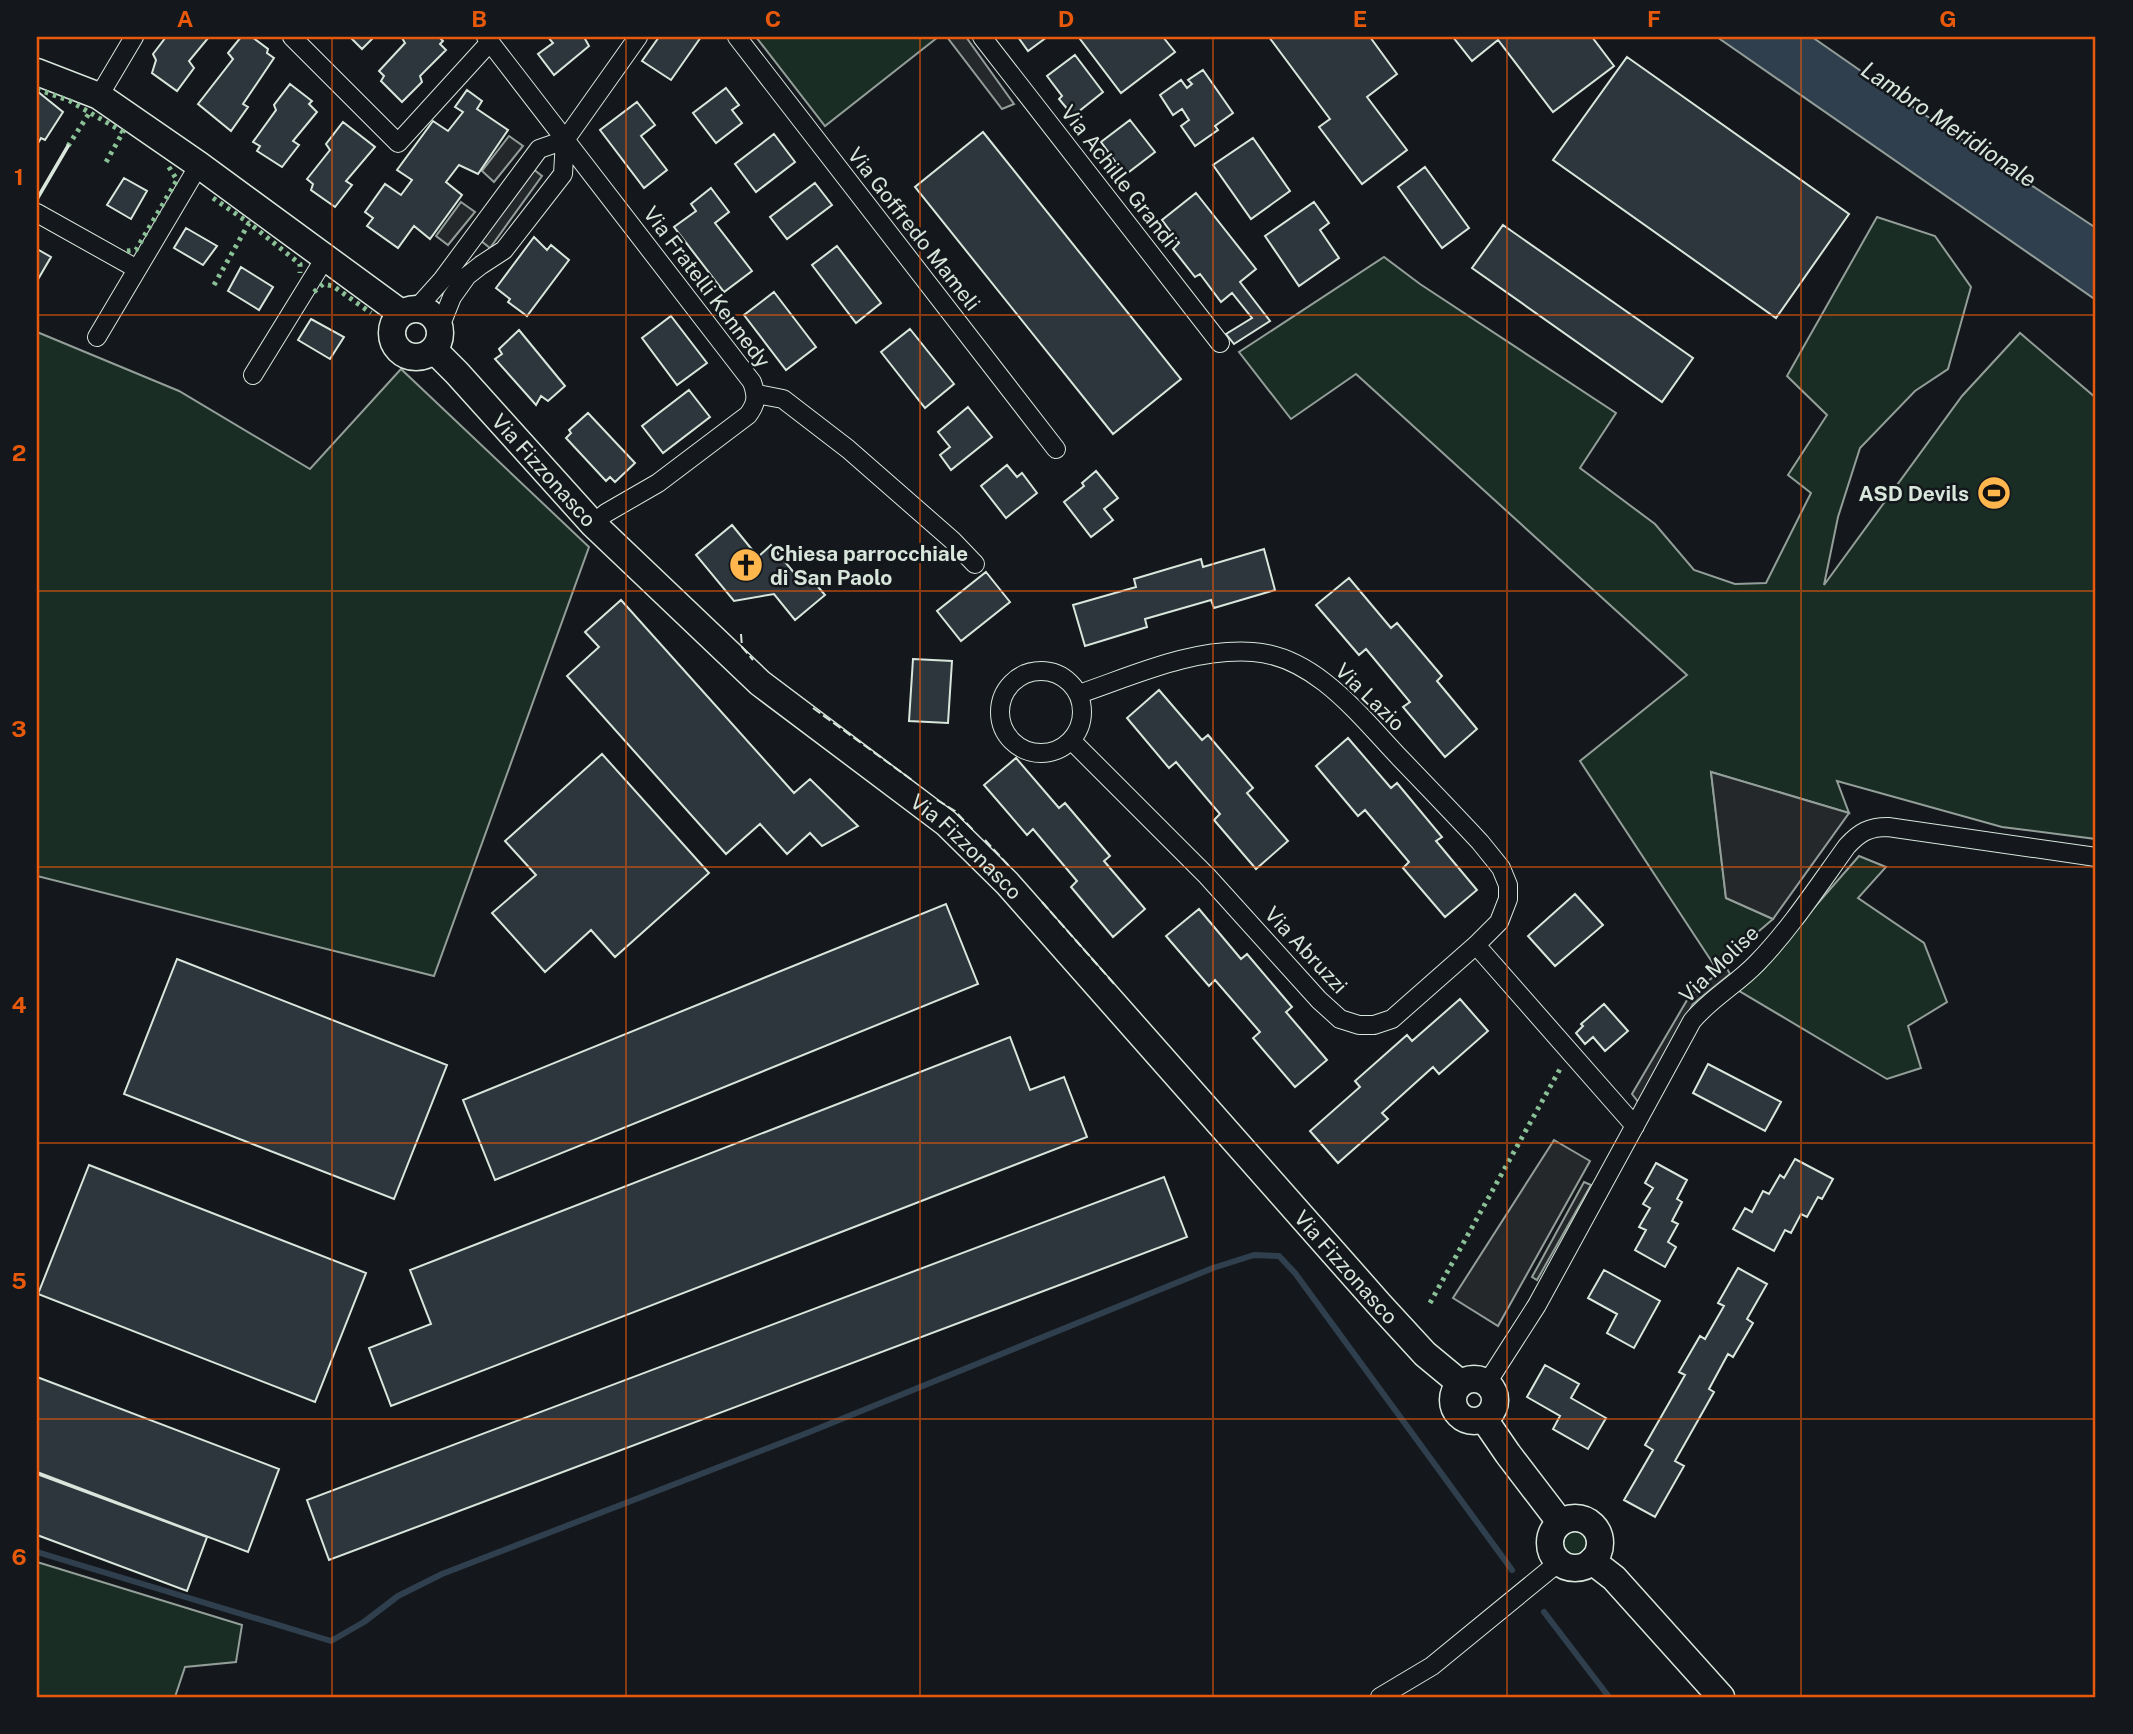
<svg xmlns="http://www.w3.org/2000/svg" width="2133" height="1734" font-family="'Public Sans',sans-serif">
	<rect width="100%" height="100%" fill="#14181c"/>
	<path fill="#1a2d24" stroke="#939e99" stroke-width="2" d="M756,37h182l-113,89z
		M1877,217l58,19 36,51 -23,82 -33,22 -55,57 -22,69 -14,68 138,-189 58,-63 76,65v441l-94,-12 -165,-46 12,32 -138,-41 15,126 47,21 -57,49 -136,-207 107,-86 -331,-301 -65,45 -52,-67 145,-95 36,27 196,129 -36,55 75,56 39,46 41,14 31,-1 45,-90 -23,-18 39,-60 -40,-39z
		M37,332l142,59 131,78 91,-100 188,178 -155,429 -397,-100z
		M1859,856l27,11 -28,31 66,45 23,59 -39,24 13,42 -34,11 -151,-90 28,-24z
		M1563 1544a13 13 0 1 1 26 0a13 13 0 1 1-26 0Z
		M37,1562l205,63 -6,37 -51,5 -10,30h-138z"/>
	<path fill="#24282b" stroke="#939e99" stroke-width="2" d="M947,37h19l48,67 -12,5z
		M509,136l14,10 -29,36 -12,-11z
		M532,168l10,8 -52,72 -10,-8z
		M461,202l14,10 -27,33 -12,-9z
		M1711,772l138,41 -76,106 -47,-21z
		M1726,967l4,7 -37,30 -54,99 -7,-9 58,-99z
		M1554,1140l36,21 -92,165 -45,-28z
		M1584,1182l7,3 -54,95 -5,-3z"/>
	<path fill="#2f3f4d" stroke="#939e99" stroke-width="2" d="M1717,37h95l95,66 189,125v72z"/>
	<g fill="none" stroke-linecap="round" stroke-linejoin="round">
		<path stroke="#2f3f4d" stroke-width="6" d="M37,1552l294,89 33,-19 34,-26 44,-22 365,-141 406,-165 41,-13 25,1 16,17 217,297
			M1544,1612l65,85"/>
	</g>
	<path fill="#2c363c" stroke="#d8e6dc" stroke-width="2" d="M166,37h43l-20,24 5,7 -17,23 -25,-18 4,-13 -3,-6z
		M241,37h11l16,12 -1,4 7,5 -31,46 5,3 -17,24 -33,-27 35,-45 -5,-6z
		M350,37h24l-12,12z
		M404,37h35l4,4 -3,3 6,6 -26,26 2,6 -20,20 -21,-21 3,-5 -5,-5 26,-28 -3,-5z
		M548,37h36l5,9 -35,29 -16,-21 15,-11z
		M659,37h42l-30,43 -29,-19z
		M1018,37h29l-19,14z
		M1083,37h80l12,15 -54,41 -41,-54z
		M1269,37h101l27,37 -30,23 40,53 -45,34 -43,-57 11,-8z
		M1453,37h139l22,29 -61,46 -55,-72 -26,21z
		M1075,55l28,37 -30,24 -14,-17 3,-3 -15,-20z
		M1627,57l222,157 -73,104 -223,-158z
		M1203,70l30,43 -18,13 3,4 -23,16 -14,-20 8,-6 -7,-11 -9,6 -13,-20 21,-15 6,8 5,-4 -4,-4z
		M290,84l22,17 -3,3 8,8 -24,29 6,4 -17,22 -25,-16 3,-5 -7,-4 23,-32 -2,-5z
		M726,88l13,17 -7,5 10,13 -26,20 -23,-30z
		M467,90l15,11 -5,8 31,21 -30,44 -19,-9 -13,17 16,13 -32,44 -16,-13 -16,22 -31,-22 6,-8 -8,-6 20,-28 16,11 11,-15 -15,-10 36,-49 15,10 15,-19 -8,-5z
		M37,91l26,21 -18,28 -4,-2 -4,7z
		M637,102l18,23 -14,11 26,34 -23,18 -44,-58z
		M1130,120l25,32 -30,23 -24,-33z
		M343,122l32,25 -29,34 6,4 -17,22 -24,-17 2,-6 -6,-5 23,-29 -4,-6z
		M983,132l198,247 -68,55 -198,-247z
		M774,134l21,28 -39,30 -21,-28z
		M1253,138l37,53 -39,28 -38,-54z
		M1425,167l44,61 -27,20 -44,-61z
		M124,178l23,13 -16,28 -24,-14z
		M815,183l17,22 -45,34 -17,-22z
		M711,188l18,24 -14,11 37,48 -28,21 -50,-65 22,-16 -5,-7z
		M1196,193l60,76 -16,13 30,39 -36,23 -8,-10 26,-16 -20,-25 -11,9 -21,-28 -5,3 -22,-28 6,-6 -17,-23z
		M1314,202l15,21 -9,7 19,28 -40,28 -34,-50z
		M1503,225l190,133 -31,44 -190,-134z
		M186,228l31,18 -14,19 -29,-17z
		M534,237l13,13 4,-5 18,15 -42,56 -19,-14 2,-3 -14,-11z
		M837,246l44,57 -25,20 -44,-58z
		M37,249l14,8 -14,24z
		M241,267l32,20 -14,23 -31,-19z
		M774,292l42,55 -30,23 -42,-55z
		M671,316l36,47 -30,22 -35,-47z
		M311,319l33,18 -14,22 -32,-19z
		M910,329l44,55 -29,24 -44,-56z
		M519,330l46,56 -17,15 -7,-5 -5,9 -41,-46 7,-5 -3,-5z
		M689,390l21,27 -47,36 -21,-27z
		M968,407l24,30 -41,33 -11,-15 10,-8 -12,-15z
		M588,413l47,50 -20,19 -5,-5 -4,4 -40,-43 5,-5 -2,-3z
		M1007,465l10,12 5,-4 15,20 -31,25 -25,-32z
		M1096,471l22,27 -14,11 9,11 -22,17 -27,-35 20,-16 -2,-3z
		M732,525l26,32 13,-12 29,35 7,-6 18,21 -30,25 -21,-26 -40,7 -38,-46z
		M1264,549l11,41 -61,18 -3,-8 -66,19 2,8 -62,19 -12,-41 63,-18 -2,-8 67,-20 2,8z
		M986,572l24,30 -49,39 -24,-30z
		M1349,578l42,50 6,-5 45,53 -5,5 40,48 -32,28 -42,-50 7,-5 -44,-53 -7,6 -43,-50z
		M621,600l173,193 16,-14 48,47 -36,20 -12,-13 -23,21 -27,-30 -34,30 -159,-178 32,-29 -14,-15z
		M913,659l39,2 -4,62 -39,-2z
		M1159,690l43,50 6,-5 45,53 -6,5 41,48 -32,28 -42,-49 6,-6 -44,-52 -7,6 -42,-50z
		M1348,738l43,50 6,-5 45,54 -6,4 41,49 -32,27 -42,-49 6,-6 -44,-52 -7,6 -42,-50z
		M602,754l107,119 -94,84 -24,-27 -46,42 -53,-59 44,-38 -31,-34z
		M1016,758l43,50 6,-5 45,53 -6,5 41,48 -32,28 -42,-50 6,-6 -44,-52 -6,6 -43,-50z
		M1575,894l28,31 -48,41 -27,-30z
		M946,904l32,80 -483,196 -32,-80z
		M1199,909l42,50 6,-5 45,53 -6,5 41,48 -32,27 -42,-49 7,-6 -45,-52 -6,6 -43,-50z
		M177,959l270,106 -53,134 -270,-105z
		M1460,999l28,32 -49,43 -6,-7 -51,46 6,6 -50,44 -28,-32 50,-44 -5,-6 52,-46 5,6z
		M1604,1004l24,27 -23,20 -12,-14 -8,7 -9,-11 7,-7 -2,-2z
		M1010,1037l20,53 34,-13 23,60 -696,269 -22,-58 62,-24 -21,-54z
		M1708,1064l73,38 -16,29 -72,-38z
		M1795,1159l38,20 -11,20 -4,-2 -11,20 -6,-3 -10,19 -6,-3 -11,21 -41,-22 12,-21 7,4 11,-21 6,3 11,-19 4,3z
		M1656,1163l31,17 -10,19 5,3 -10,19 6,3 -10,18 8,5 -11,20 -30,-17 11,-20 -7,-3 11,-19 -7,-4 10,-16 -8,-5z
		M89,1165l277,108 -51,129 -277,-108z
		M1164,1177l23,60 -858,323 -22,-60z
		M1738,1268l29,16 -20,35 6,4 -20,34 -5,-3 -19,35 5,3 -39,69 9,5 -29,51 -31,-17 29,-50 -8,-5 40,-70 -6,-3 21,-36 5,3 19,-33 -6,-3z
		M1604,1270l56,31 -26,47 -27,-15 10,-19 -29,-16z
		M1545,1365l34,19 -8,14 35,20 -18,31 -35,-20 7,-13 -33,-19z
		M37,1377l242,92 -31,83 -211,-80z
		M37,1474l170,63 -20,54 -150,-56z"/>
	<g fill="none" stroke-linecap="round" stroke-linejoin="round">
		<g stroke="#d8e6dc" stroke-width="20">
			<path id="minor" d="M292,37l106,106 92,-101
				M486,37l266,345c5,14 5,21 -4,33l-90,68 -52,30 -13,11
				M737,37l319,412
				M982,37l238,306
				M99,96l35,-59
				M565,140l73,-103
				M37,213l100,56
				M416,309l26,-29 97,-131 26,-9 -2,34 -59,76 -23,15 -14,11 -15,21 -12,30
				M97,337l102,-172
				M253,375l72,-117
				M757,394l26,5 65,50 104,91 23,24
				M1000 712a41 41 0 1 1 82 0a41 41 0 1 1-82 0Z
				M1071,740l136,136 112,124 21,19 19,6h15l18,-6 84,-74 23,-23 9,-23v-14l-7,-17 -21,-26c-26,-28 -53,-56 -80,-84 -40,-42 -85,-102 -147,-106 -61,-4 -118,23 -174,42
				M1476,945l159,181
				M1487,1383l50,-78 155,-284c19,-23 45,-37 65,-58 34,-35 61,-77 90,-117 13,-14 22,-19 41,-19l208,30
				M1380,1697l52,-31 127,-104"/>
		</g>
		<g stroke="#d8e6dc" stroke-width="29">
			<g id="secondary">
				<path d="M37,72l62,24 100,69 202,148"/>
				<circle cx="416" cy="333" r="24"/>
				<path id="s1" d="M434,350l23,23 136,151 167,159 186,140 61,60 372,421 46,50 35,29"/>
				<circle cx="1474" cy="1400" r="21"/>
				<path d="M1484,1419l24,35 52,68"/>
				<circle cx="1575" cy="1543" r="25"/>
				<path d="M1592,1561l22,17 107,119"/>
			</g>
		</g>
		<use href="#minor" stroke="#14181c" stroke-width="18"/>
		<use href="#secondary" stroke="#14181c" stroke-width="26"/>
		<path stroke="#8ac095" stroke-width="5" stroke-dasharray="3.5 5" stroke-linecap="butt" d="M37,89l33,12 53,31 -18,32
			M68,146l22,-34
			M213,198l36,25
			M127,251l9,-1 41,-70 -10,-16
			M214,285l35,-62 51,41v9
			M314,292l9,-8 10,2 38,27
			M1430,1303l130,-234"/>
		<path stroke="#d8e6dc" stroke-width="2" stroke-dasharray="9 3.5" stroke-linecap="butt" d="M741,634l1,13 11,13
			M813,708l99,72
			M937,800l18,11 19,20
			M985,840l24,26
			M1042,902l74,84"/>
		<path stroke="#d8e6dc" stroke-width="3.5" d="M37,199l31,-53"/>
	</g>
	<path fill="none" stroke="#e8590c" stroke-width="2" stroke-opacity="0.55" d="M332,37v1660M626,37v1660M920,37v1660M1213,37v1660M1507,37v1660M1801,37v1660M37,315h2059M37,591h2059M37,867h2059M37,1143h2059M37,1419h2059"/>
	<defs>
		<g id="stadium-disc" transform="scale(1.75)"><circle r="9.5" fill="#ffb74d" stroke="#14181c"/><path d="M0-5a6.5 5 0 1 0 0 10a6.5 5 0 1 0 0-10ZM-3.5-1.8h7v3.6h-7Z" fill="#111"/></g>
		<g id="church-disc" transform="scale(1.75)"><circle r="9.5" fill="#ffb74d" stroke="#14181c"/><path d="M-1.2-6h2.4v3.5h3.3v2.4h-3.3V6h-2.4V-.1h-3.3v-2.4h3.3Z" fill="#111"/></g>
	</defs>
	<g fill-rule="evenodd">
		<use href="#stadium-disc" x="1994" y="493"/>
		<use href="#church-disc" x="746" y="565"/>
	</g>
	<g text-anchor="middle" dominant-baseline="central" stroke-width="5" stroke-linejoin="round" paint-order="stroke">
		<g font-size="21" fill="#d8e6dc" stroke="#14181c">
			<text transform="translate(1119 176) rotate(52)">Via Achille Grandi</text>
			<text transform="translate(914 229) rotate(52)">Via Goffredo Mameli</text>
			<text transform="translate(707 287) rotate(53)">Via Fratelli Kennedy</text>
			<text stroke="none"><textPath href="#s1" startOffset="163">Via Fizzonasco</textPath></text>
			<text transform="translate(1370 697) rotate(44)">Via Lazio</text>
			<text stroke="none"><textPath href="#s1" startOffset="730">Via Fizzonasco</textPath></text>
			<text transform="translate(1306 950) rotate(47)">Via Abruzzi</text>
			<text transform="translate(1719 964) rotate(-44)">Via Molise</text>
			<text stroke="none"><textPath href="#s1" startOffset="1297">Via Fizzonasco</textPath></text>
		</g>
		<g font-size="21" font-weight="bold" fill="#d8e6dc" stroke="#14181c" text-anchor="end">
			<text x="1969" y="493">ASD Devils</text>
			<text x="770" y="553" text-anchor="start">Chiesa parrocchiale<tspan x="770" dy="24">di San Paolo</tspan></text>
		</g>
		<g font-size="23" font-style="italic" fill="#d8e6dc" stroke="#14181c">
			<text transform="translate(1949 124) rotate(34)">Lambro Meridionale</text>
		</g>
	</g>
	<rect width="2133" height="1734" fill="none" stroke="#14181c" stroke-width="77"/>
	<rect x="38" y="38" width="2056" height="1658" fill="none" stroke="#e8590c" stroke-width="2.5"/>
	<g font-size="23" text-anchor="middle" font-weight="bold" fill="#e8590c">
		<text x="185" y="27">A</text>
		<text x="479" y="27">B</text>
		<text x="773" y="27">C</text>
		<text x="1066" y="27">D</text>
		<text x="1360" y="27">E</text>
		<text x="1654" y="27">F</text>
		<text x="1948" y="27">G</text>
		<text x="19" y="185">1</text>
		<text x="19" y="461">2</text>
		<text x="19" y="737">3</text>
		<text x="19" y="1013">4</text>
		<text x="19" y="1289">5</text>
		<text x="19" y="1565">6</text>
	</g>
</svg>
